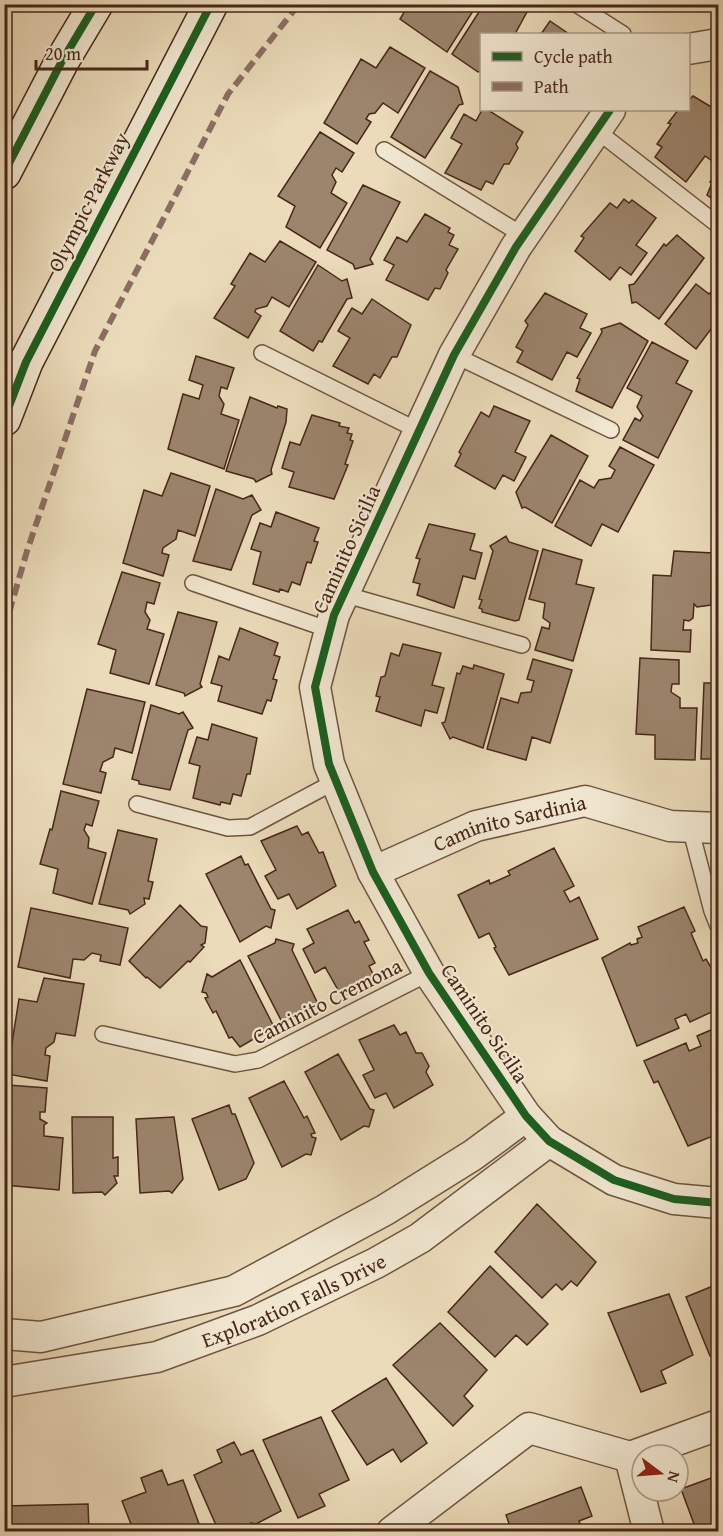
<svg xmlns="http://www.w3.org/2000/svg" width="723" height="1536" font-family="'Gentium Book Plus',serif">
	<rect width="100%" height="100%" fill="#ebdbba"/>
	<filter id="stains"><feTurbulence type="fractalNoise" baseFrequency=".00333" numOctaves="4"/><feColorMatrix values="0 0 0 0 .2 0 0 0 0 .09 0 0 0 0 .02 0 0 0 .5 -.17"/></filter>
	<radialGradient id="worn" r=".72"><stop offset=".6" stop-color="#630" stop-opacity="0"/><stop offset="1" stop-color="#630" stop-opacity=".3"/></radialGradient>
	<path fill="#9c856d" stroke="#472719" stroke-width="1.5" d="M409,4h61l5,4 -28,44 -47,-33z
		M484,4h35l9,6 -13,24h-33v37l-4,1 -26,-18z
		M550,21l19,13h-28z
		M390,47l35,21 -27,45 -15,-10 -8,10 -6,1 -3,5 5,3 -14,22 -33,-21 37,-64 15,9z
		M430,71l28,16 5,17 -4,1 -34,53 -34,-21z
		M693,96l25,15v47l-3,5 -10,-7 -19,26 -31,-25 7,-10 -5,-3 14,-20 -3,-1 10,-13h10v-9z
		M482,110h6l35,22 -7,12 2,4 -9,16h-5l-11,20 -7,-3 -5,9 -36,-17 17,-29 -11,-6 13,-24 12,7z
		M320,132l34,21 -12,19 -6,-4 -4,7 4,7 -5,11 16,10 -27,45 -34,-21 9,-21 -17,-10z
		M718,171v32l-11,-8 5,-12 -2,-1z
		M363,185l37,17 -30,57 3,5 -18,5 -2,-5 -26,-14z
		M624,199l5,4 3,-3 24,18 -20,27 11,8 -16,22 -11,-8 -10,13 -35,-29 9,-13 -3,-2 29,-33 7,5z
		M425,214l25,14 -2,4 6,3 -5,10 9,4 -12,21 2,3 -8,16 -5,-1 -7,12 -42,-20 8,-15 -10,-5 13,-23 10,5z
		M677,235l27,23 -45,61 -23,-17 -4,1 -3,-18 5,-1 30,-40 2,2z
		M280,241l36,21 -27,45 -17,-10 -5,9 -11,3 -1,3 6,4 -13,22 -34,-20 21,-32 -4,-2 19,-31 15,9z
		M318,265l24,16 5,-2 5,19 -5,1 -25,43 -3,-1 -6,10 -33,-20z
		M696,284l13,10 9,-9v50l-7,-6 -15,20 -31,-25z
		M545,293l42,21 -7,14 11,5 -14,24 -10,-5 -15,28 -35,-18 6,-11 -7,-4 12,-22 -3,-4z
		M372,299l39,26 -14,32h-5l-12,21 -6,-4 -6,10 -35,-18 17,-28 -12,-7 14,-23 10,6z
		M620,323l28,18 -36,67 -36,-17 4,-12 -3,-1 25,-46 -1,-3z
		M652,342l36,19 -12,22 16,8 -34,67 -35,-18 12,-22 5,3 3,-5 -6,-9 5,-11 -15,-8z
		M196,356l38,12 -7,21 -6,-2 -2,9 5,8 -3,10 18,6 -15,49 -56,-20 15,-55 16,5 4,-14 -14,-5z
		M250,397l27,11 1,-2 9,3 -1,13 -15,48 1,4 -16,8 -2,-3 -28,-8z
		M494,406l36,15 -15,31 11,5 -12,24 -11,-6 -8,14 -40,-23 6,-12 -2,-2 22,-40 8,5z
		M312,415l28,8 -1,3 10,2 -2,5 5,1 -2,6 3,1 -8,23 3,1 -14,34 -45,-12 5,-15 -12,-4 8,-26 10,3z
		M551,435l37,21 -36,67 -27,-16 -3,1 -6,-16z
		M620,447l34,18 -36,67 -16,-8 -11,22 -36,-20 25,-46 14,8 5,-8 12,-2 4,-8 -6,-4z
		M171,473l39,13 -15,50 -17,-6 -2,9 -13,9 -1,5 7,2 -6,21 -40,-13 21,-73 18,6z
		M216,489l27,10 9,-4 9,15 -9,5 -21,55 -38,-9z
		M276,512l43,16 -5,13 4,1 -7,21 -4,-1 -7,23 -8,-3 -4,10 -8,-3 -1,3 -26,-8 8,-32 -10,-3 9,-26 11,4z
		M429,524l46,10 -5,16 12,3 -7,26 -12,-3 -9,32 -37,-13 3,-11 -7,-2 7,-23 -4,-1z
		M506,536l3,6 29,9 -19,69 -4,1 -33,-9v-3l-3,-1 3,-8 -3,-1 14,-48 -3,-5z
		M543,549l39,11 -6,24 18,4 -21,73 -38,-11 7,-23 7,2 1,-6 -7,-5 2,-15 -16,-4z
		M674,551l39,2 -2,52 -14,2 -3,-3 -1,14 -4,3 -5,-1 -1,10h8l-1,22 -39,-2 2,-75 18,1z
		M122,572l38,11 -6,21 -7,-2 -2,10 5,8 -3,9 17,5 -15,50 -39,-11 6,-23 -18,-6z
		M178,612l39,10 -17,62 2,3 -17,9 -1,-3 -28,-8z
		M240,628l38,15 -4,12 6,2 -7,22 4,1 -6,21 -4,-1 -5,14 -44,-13 4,-15 -11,-3 8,-27 10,4z
		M403,644l38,9 -9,32 12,3 -7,25 -12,-3 -4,16 -45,-15 4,-14 -4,-1 5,-19 4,-1 6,-23 8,3z
		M640,658l39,2v24h-7l-1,8 9,6v10h17l-2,52 -40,-1v-24l-19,-1z
		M533,659l39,11 -22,73 -18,-6 -6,23 -39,-11 14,-51 17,5 3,-10 10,-1 3,-11 -7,-2z
		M474,665l30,9 -21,74 -30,-11 -3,2 -8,-16 3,-1 12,-49 3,1 3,-8 10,3z
		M704,683h14v76h-17z
		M87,689l58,13 -13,51 -17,-5 -2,9 -10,5 -3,9 6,2 -5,20 -38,-9z
		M151,705l28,9 4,-2 10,16 -5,2 -18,60 -31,-6v-3l-7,-2z
		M212,724l45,14 -7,36h-3l-6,22 -8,-2 -3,10 -9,-2 -1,3 -27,-7 7,-32 -11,-3 8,-26 11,3z
		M61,791l38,10 -7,25 -6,-2 -2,6 5,8 -1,10 18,5 -14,51 -39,-11 5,-24 -18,-5 10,-35 2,1z
		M297,826l5,9 6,-3 11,21 4,-1 13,34 -39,23 -8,-15 -11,5 -13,-23 11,-6 -15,-29z
		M118,830l39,9 -9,42 5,1 -4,17 -5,-1 1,6 -15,10 -2,-4 -29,-6z
		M554,848l20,38 -10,5 6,11 9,-5 19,42 -89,36 -15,-27 2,-1 -7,-14 -10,5 -21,-43 31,-15 1,4 20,-9 -2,-4z
		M241,856l4,9 3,-1 23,45 4,1 -4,18 -5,-2 -26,16 -34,-68z
		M180,905l21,21 6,1 -2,16 -4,2 3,2 -14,15 -2,-1 -28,27 -13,-11 -1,1 -17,-17z
		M684,907l11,24 -4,2 12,28 3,-2 12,20v30l-28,13 -4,-8 -11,5 4,9 -42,18 -35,-88 28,-15 1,2 7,-2 -1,-4 5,-2 -4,-10z
		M31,908l97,20 -8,37 -20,-4 1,-6 -9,-2 -8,7 -11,-1 -3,19 -52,-11z
		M348,910l7,13 4,-2 10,19 -5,2 11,21 -6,3 5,10 -32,21 -17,-30 -10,6 -12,-24 11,-6 -7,-14z
		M276,939l18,5 -2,6 27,56 -36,18 -35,-68 27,-13z
		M240,960l34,67 -34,20 -8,-10 -3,1 -13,-27 -3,2 -8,-15 3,-1 -2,-4 -4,-1 5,-18 5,3z
		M44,978l40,6 -9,52 -19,-3 -2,9 -8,6 -1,7 5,1 -3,25 -40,-7 12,-75 18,3z
		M394,1025l6,10 6,-3 10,21h6l7,13 -3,6 7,13 -39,23 -8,-15 -11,5 -12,-23 11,-5 -15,-30z
		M718,1027v107l-30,12 -30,-65 -4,2 -10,-22 42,-18 3,8 12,-5 -4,-10z
		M338,1054l32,55 4,1 -5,17 -5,-1 -23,14 -36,-68z
		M284,1081l20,37 3,-2 8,17 -4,1 1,3 4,1 -5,17 -5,-1 -24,13 -33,-69z
		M8,1085l39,3 -2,24h-5v7l7,4 -3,2v11l19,2 -4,52 -55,-5v-64z
		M229,1105l3,9h3l19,49 -8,16 -27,11 -27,-71z
		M72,1117h41v41l5,-1v19h-4l3,7 -12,12 -3,-3 -29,1z
		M174,1117l9,62 -11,14 -3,-2 -29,2 -4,-74z
		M537,1204l59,58 -19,24 -6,-5 -9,9 -6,-6 -14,14 -47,-46z
		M490,1266l58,58 -21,21 -11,-10 -21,22 -47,-45z
		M718,1281v74l-8,1 -24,-59 32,-13z
		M669,1294l24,61 -32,16 5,12 -25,9 -33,-79z
		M440,1323l47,47 -23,26 9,10 -20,20 -60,-61z
		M386,1378l41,65 -26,19 -8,-13 -26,16 -35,-54z
		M321,1417l28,63 -30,14 6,12 -27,12 -35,-78z
		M234,1442l7,13 12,-5 28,61 -25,13 -5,-1 4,9h-36l-25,-57 28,-13 -5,-12z
		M162,1470l6,15 15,-5 19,52h-68l-12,-31 24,-9 -5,-14z
		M711,1478l5,13 2,-1v42h-21l-16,-43z
		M581,1487l11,29 -13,5 4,11h-71l-6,-17z
		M88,1504l1,28h-85v-26z"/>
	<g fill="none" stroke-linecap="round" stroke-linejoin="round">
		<g stroke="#705441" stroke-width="18">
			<path id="lane" d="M576,4l47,30
				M596,130l122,95
				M384,150l140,86
				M262,353l157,78
				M454,355l157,75
				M193,583l137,47
				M343,594l179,51
				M137,804l91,24 22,-1 86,-46
				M690,827l22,84 6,15
				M103,1034l132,30 23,-4 171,-87"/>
		</g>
		<g stroke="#705441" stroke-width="33">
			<g id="street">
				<path d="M688,49l30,-5"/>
				<path d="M610,110l-94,137 -62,108 -120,260 -19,72 14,77 44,108 56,101 97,143 23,25 65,39 60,19 44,4"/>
				<path id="s1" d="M373,872l103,-46 109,-25 85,25 48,2"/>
				<path d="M4,1334l37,3 193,-46 151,-81 88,-55 53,-39"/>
				<path id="s2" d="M4,1382l153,-25 101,-37 118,-57 44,-25 129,-97"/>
				<path d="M630,1457l88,-32"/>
				<path d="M392,1532l137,-104 101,29 19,75"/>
			</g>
		</g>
		<g stroke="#472719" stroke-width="36">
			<path id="secondary" d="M4,173l58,-112 34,-57
				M4,419l22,-57 185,-358"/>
		</g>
		<use href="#lane" stroke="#f2e8d2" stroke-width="15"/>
		<use href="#street" stroke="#f2e8d2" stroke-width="30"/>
		<use href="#secondary" stroke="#f2e8d2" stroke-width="33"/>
		<path stroke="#8d6e63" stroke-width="6" stroke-dasharray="12 6" stroke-linecap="butt" d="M4,630l23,-79 68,-200 133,-257 71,-90"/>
		<g stroke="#f2e8d2" stroke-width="11">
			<path id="cycleway" d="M610,110l-94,137 -62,108 -120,260 -19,72 14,77 44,108 56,101 97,143 23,25 65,39 60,19 44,4
				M4,173l58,-112 34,-57
				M4,419l22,-57 185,-358"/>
		</g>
		<use href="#cycleway" stroke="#1b5e20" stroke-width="8"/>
	</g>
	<g text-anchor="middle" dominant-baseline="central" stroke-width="4.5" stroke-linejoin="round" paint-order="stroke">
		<g font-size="21" fill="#472719" stroke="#f2e8d2">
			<text transform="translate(88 202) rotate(-63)">Olympic Parkway</text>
			<text transform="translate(346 549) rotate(-66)">Caminito Sicilia</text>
			<text stroke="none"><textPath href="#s1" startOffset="146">Caminito Sardinia</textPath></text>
			<text transform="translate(327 1001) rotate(-27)">Caminito Cremona</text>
			<text transform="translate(485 1023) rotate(56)">Caminito Sicilia</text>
			<text stroke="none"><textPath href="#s2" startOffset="303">Exploration Falls Drive</textPath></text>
		</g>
	</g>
	<rect width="723" height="1536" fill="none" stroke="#ebdbba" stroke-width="24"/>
	<rect x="6" y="6" width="711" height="1524" fill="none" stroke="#472719" stroke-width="3"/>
	<rect x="12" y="12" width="699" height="1512" fill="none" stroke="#472719" stroke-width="1.5"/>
	<rect x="480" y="33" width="210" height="78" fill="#f2e8d2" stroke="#ae9b88" stroke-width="1.5"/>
	<rect x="492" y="52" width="30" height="9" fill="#1b5e20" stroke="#ae9b88" stroke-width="1.5"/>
	<text x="534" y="63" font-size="18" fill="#472719">Cycle path</text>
	<rect x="492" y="82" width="30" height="9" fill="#8d6e63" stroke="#ae9b88" stroke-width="1.5"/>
	<text x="534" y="93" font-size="18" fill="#472719">Path</text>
	<g transform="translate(660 1473) rotate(106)"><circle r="28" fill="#f2e8d2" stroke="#ae9b88" stroke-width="1.5"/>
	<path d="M0-4.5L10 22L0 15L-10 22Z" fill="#8f2418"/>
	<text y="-9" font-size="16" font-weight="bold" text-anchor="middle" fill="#472719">N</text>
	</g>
	<path d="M36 60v9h111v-9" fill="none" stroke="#472719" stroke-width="3"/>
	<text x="45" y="60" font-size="18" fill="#472719" stroke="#f2e8d2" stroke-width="4.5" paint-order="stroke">20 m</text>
	<rect width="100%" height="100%" filter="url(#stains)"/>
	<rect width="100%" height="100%" fill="url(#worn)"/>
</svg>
